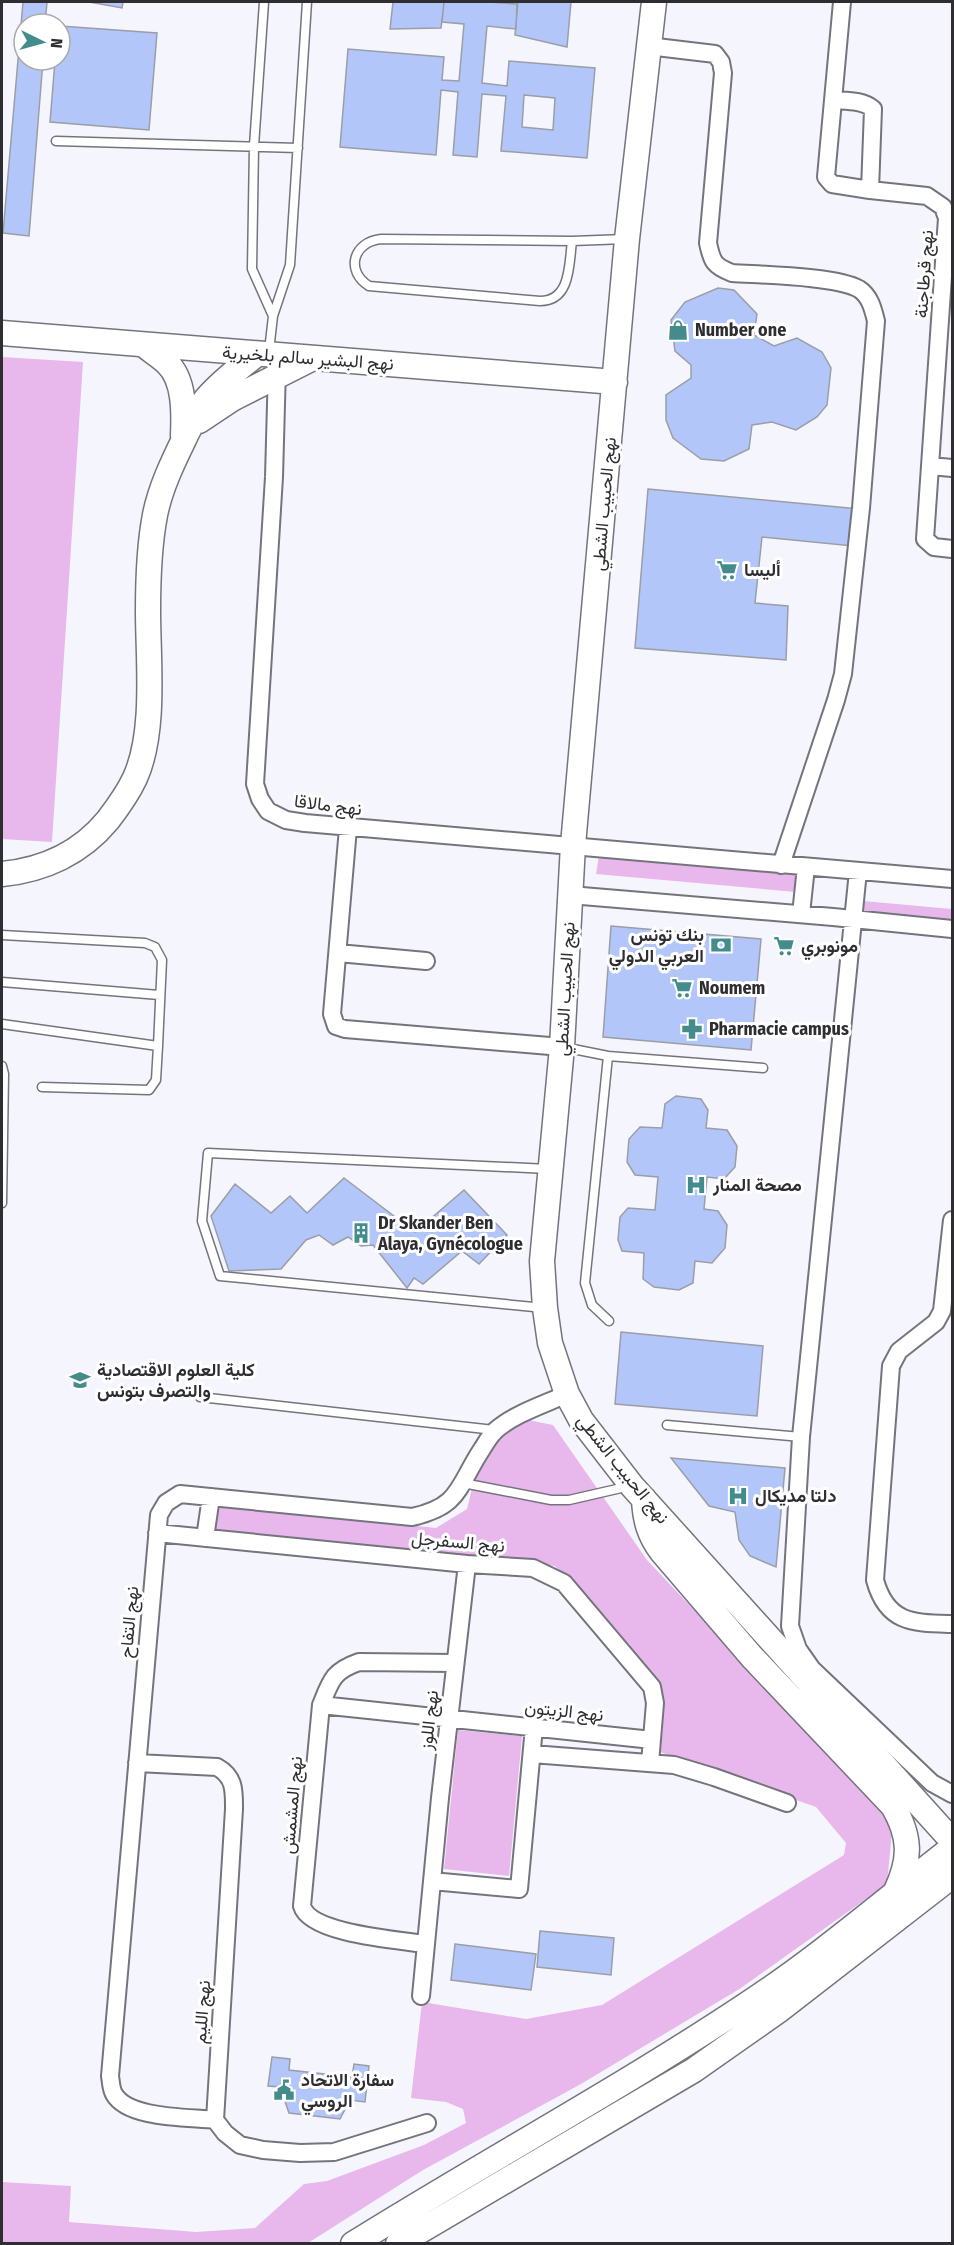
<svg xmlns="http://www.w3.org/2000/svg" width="954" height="2245" font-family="'Fira Sans Condensed',Vazirmatn,sans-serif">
	<rect width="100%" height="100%" fill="#f5f5fe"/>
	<path fill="#e8b7ec" d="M2,357l81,5 -31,480 -50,-3z
		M599,855l198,20 -1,17 -200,-18z
		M863,901l89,8v11l-90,-8z
		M528,1420l25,5 94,135 246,261 -6,63 -146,104 -160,96 -158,86 -115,73h-306v-61l69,4 -2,36 127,10 59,-4 49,-44 23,-3 97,-36 42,-22 -3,-14 -17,-7 -35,-4 11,-96 104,17 76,-14 242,-150 2,-12 -30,-36 -159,-56 4,-64 -106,-121 -342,-33 4,-28 219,23 31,-19 9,-37 25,-38z
		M458,1730l64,6 -13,140 -65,-7z"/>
	<path fill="#b3c6f9" stroke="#9b9ea6" stroke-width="1.5" fill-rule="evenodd" d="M23,2h24l-2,22h-21v36h19l-14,176 -26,-3z
		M89,2h34l-1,6z
		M393,2h51l-3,26 -51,1z
		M444,2h44l29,2 -1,25 -29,-3 -5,57 25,3 2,-25 86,7 -8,90 -86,-7 5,-55 -24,-2 -5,63 -24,-2 5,-63 -17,-2 -5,65 -96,-8 8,-98 96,8 -2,23 17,1 5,-57 -22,-2zM524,95l31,3 -2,32 -31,-3z
		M518,2h53l-4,45 -52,-12z
		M60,26l97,7 -8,97 -99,-8 5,-61 -9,-1h14z
		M718,288l16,2 23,24 -3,21 20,11 23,-8 25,14 9,16 -4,37 -10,12 -21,13 -24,-8 -20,3 -3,24 -25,12 -23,-2 -28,-21 -7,-18v-25l25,-17v-13l-16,-14 -4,-31 14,-18z
		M648,489l211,20 -6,37 -91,-9 -7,66 33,3 -2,54 -151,-12z
		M611,926l150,13 -10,111 -148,-13z
		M676,1096l25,3 7,11 -2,18 21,2 10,16 -2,21 -11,12 -17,-2 -3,32 14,2 9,14 -2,23 -13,15 -17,-2 -2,22 -14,7 -25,-3 -11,-8 1,-26 -22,-2 -4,-11 2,-23 8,-9 27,2 3,-33 -23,-2 -8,-13 2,-23 11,-12 22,1 3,-24z
		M344,1178l71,54 49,-42 43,45 -28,29 -17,-13 -39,33 -9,-6 -7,10 -34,-43 -12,1 -13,-9 -15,8 -14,-10 -13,5 -25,29 -52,2 -18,-55 24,-32 36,29 19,-17 17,17z
		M621,1332l142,14 -6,70 -142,-12z
		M671,1458l114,10 -9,99 -26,-11 -11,-16 -4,-28 -26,-6z
		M540,1931l74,7 -3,37 -74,-8z
		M455,1944l81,10 -5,36 -80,-10z
		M272,2057l18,2 -1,11 63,7 2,-13 15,2 -4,36 -15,-2 -10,19 -51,-6 -9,-26 -12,-1z"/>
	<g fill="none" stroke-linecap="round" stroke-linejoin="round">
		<g stroke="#74747c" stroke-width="11">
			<path id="lane" d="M264,2l-10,144 -2,123 21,47
				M56,141l242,7
				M381,239l191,2c-3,23 -1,60 -32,60l-171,-15c-24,-15 -16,-44 12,-47z
				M572,241l54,-2
				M269,351l4,-35 17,-51 17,-263
				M2,935l143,8 10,4 7,13 -4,86
				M2,982l157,13
				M2,1024l156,22 -2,34 -7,10 -107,-3
				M563,1047l45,9 155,12
				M608,1056l-23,227 7,22 17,16
				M2,1066l2,8 -2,129
				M544,1308l-324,-32 -18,-55 6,-68 340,16
				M200,1397l294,33
				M667,1425l134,12
				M463,1483l88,17h18l61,-14"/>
		</g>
		<g stroke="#74747c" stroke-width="20">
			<path id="street" d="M842,2l-16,175 6,7 38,6 57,6 16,11 4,11 -22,321 9,8 18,2
				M648,46l67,8 6,8 2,11 -15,170c4,19 6,23 24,30 29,2 105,3 127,16 11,7 14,20 17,32l-15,187 -18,166 -7,26 -55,165
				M834,100c12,1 29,0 39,9l-3,81
				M277,368l-3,109 -19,307 5,15 8,12 18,9 19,3 647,56
				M930,466l22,2
				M348,828l-16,186 4,12 9,3 217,18
				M858,871l-57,566 -11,189 8,23 14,20 120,114 20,11
				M570,895l263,22 119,12
				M801,914l5,-47
				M338,953l88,8
				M952,1220l-10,91 -6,11 -37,29 -8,15 -16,214c12,44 39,43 77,44
				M157,1533l310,31 66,4 31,15 88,104 3,16 -5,60
				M205,1538l6,-41
				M321,1705l331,35
				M532,1754l142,11 40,12 73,26
				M137,1763l80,4c18,10 17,24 17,42l-19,311 10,13 15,12 23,5 37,3 34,-1 93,-29
				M432,1881l87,8 15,-162
				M425,1944c-26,-4 -115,-10 -123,-38l19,-201c10,-25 12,-34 38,-43l96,1
				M421,1996l19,-198 27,-234
				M215,2120c-26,-3 -87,-1 -101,-26 -3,-5 -3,-12 -4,-18l49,-561 7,-12 14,-9 232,23c49,-11 45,-30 70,-68 4,-6 8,-14 14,-19 18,-16 49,-26 71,-36"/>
		</g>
		<g stroke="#74747c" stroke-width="27">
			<path id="secondary" d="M654,2l-27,237 -54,606 -11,202 -20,214 3,47 5,35 17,51 14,26 51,66 314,348
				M2,333l613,49
				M144,345c7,6 16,11 23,18 18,17 17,50 16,73
				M199,421l33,-22 81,-41
				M2,874c41,-4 79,-21 106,-54 10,-13 20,-27 27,-42 21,-46 13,-118 13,-167 0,-31 1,-65 7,-96 6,-30 20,-57 33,-84 6,-11 10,-22 18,-32 15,-17 33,-31 51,-45
				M644,1499c1,21 5,36 18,53l90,105 141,149c18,31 18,53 3,85
				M353,2244c130,-81 265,-154 393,-239 72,-47 139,-105 206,-157
				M398,2244l296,-174 84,-59 174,-135"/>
		</g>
		<use href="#lane" stroke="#fff" stroke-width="8"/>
		<use href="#street" stroke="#fff" stroke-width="16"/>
		<use href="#secondary" stroke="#fff" stroke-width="24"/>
	</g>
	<defs>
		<g id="shop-bare" transform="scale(1.62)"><path d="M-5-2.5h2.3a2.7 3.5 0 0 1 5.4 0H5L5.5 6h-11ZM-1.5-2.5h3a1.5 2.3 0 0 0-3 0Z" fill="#448c8c" stroke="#fff" stroke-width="2.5" paint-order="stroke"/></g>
		<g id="supermarket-bare" transform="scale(1.62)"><path d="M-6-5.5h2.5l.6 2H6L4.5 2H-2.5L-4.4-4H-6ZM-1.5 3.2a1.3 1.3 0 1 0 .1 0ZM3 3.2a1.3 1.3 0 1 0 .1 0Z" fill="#448c8c" stroke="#fff" stroke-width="2.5" paint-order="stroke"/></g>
		<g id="bank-bare" transform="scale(1.62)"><path d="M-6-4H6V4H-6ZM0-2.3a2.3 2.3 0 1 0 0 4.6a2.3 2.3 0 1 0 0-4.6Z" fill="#448c8c" stroke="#fff" stroke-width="2.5" paint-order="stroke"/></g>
		<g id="pharmacy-bare" transform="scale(1.62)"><path d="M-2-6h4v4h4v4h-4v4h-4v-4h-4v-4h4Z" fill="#448c8c" stroke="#fff" stroke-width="2.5" paint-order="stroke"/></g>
		<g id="hospital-bare" transform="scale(1.62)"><path d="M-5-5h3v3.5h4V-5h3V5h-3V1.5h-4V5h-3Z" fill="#448c8c" stroke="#fff" stroke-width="2.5" paint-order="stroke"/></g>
		<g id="building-bare" transform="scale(1.62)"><path d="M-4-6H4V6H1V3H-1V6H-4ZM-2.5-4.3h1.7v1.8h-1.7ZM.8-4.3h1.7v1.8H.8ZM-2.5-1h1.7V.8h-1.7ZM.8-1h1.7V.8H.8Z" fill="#448c8c" stroke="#fff" stroke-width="2.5" paint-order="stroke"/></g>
		<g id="university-bare" transform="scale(1.62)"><path d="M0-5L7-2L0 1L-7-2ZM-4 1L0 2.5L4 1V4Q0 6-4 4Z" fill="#448c8c" stroke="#fff" stroke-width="2.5" paint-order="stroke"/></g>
		<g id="civic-bare" transform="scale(1.62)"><path d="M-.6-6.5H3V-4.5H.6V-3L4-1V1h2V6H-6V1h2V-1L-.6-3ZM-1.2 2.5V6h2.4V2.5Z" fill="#448c8c" stroke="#fff" stroke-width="2.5" paint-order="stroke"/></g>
	</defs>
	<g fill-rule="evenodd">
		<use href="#shop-bare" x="678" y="330"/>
		<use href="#supermarket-bare" x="727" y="570"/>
		<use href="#bank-bare" x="721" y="945"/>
		<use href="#supermarket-bare" x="784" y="946"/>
		<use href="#supermarket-bare" x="682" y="988"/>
		<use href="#pharmacy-bare" x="692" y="1029"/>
		<use href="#hospital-bare" x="696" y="1185"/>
		<use href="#building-bare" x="361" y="1233"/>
		<use href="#university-bare" x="80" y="1380"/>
		<use href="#hospital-bare" x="738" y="1496"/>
		<use href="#civic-bare" x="284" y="2090"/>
	</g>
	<g text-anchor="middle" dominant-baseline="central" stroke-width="6" stroke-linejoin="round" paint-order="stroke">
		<g font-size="18" fill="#2e2e32" stroke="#fff">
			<text transform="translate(924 274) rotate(-86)">نهج قرطاجنة</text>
			<text transform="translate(308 358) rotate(4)">نهج البشير سالم بلخيرية</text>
			<text transform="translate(604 504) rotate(-85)">نهج الحبيب الشطي</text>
			<text transform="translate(328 805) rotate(7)">نهج مالاقا</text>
			<text transform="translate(565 989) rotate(-87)">نهج الحبيب الشطي</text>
			<text transform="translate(623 1469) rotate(51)">نهج الحبيب الشطي</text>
			<text transform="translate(458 1542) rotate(5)">نهج السفرجل</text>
			<text transform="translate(129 1622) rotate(-85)">نهج التفاح</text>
			<text transform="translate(564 1711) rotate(6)">نهج الزيتون</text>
			<text transform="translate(429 1720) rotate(-84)">نهج اللوز</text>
			<text transform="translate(292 1805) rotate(-85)">نهج المشمش</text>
			<text transform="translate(202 2012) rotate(-86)">نهج الليم</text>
		</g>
		<g font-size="18" font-weight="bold" fill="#2e2e32" stroke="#fff" text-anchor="start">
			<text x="695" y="330">Number one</text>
			<text x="744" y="570">أليسا</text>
			<text x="704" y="935" text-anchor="end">بنك تونس<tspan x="704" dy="21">العربي الدولي</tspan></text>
			<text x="801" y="946">مونوبري</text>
			<text x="699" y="988">Noumem</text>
			<text x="709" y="1029">Pharmacie campus</text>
			<text x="713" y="1185">مصحة المنار</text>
			<text x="378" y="1223">Dr Skander Ben<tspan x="378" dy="21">Alaya, Gynécologue</tspan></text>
			<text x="97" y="1370">كلية العلوم الاقتصادية<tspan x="97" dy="21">والتصرف بتونس</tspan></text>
			<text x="755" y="1496">دلتا مديكال</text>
			<text x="301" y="2080">سفارة الاتحاد<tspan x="301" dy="21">الروسي</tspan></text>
		</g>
	</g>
	<rect width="954" height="2245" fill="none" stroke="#2e2e32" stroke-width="6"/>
	<g transform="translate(42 42) rotate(95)"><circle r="28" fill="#ffffff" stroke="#ababad" stroke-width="1.5"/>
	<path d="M0-4.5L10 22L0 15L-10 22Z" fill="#448c8c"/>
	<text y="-9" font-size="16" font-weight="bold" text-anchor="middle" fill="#2e2e32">N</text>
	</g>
</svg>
